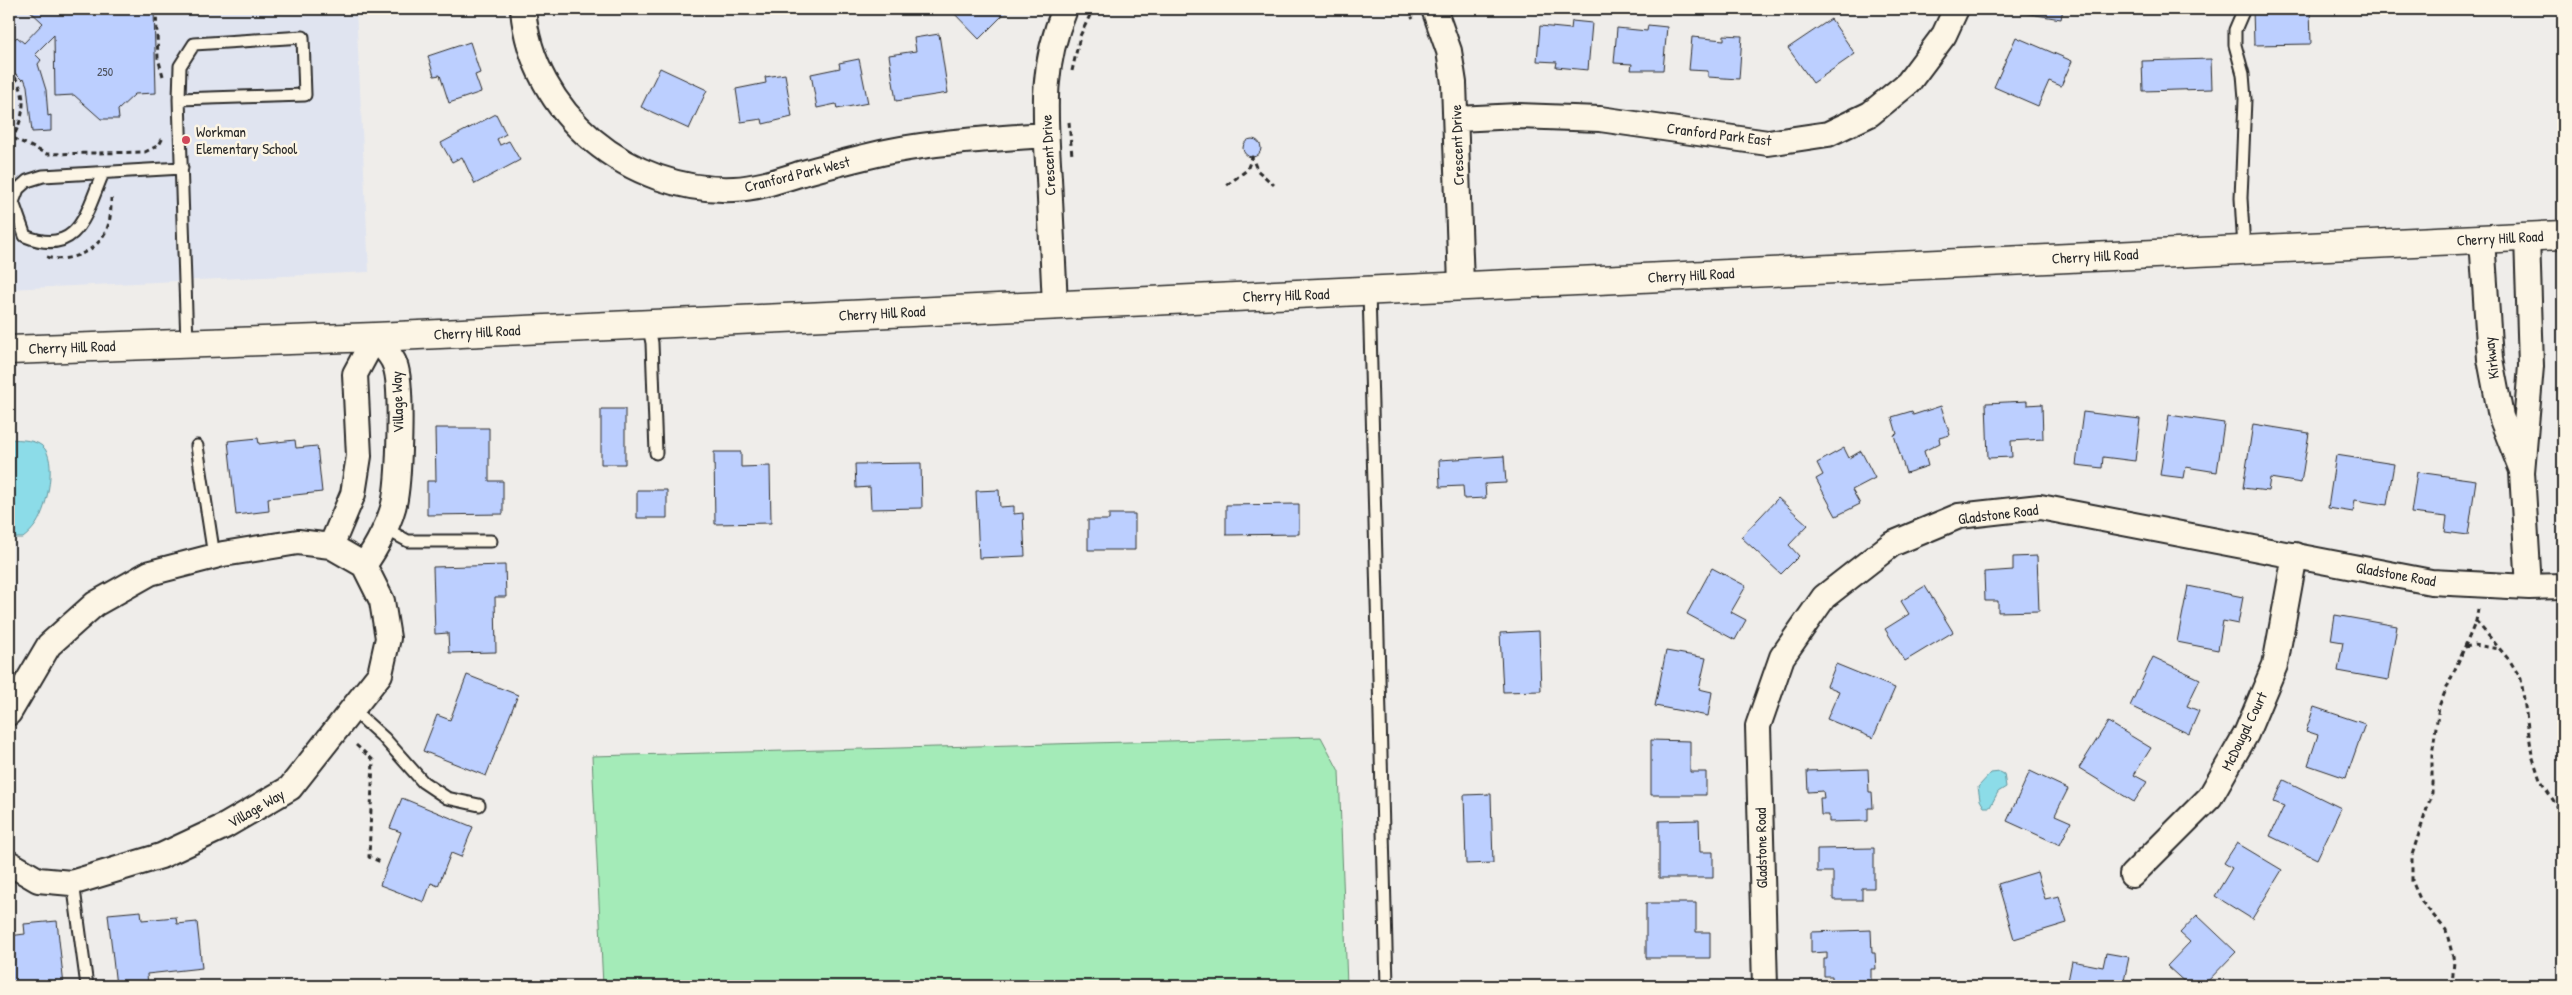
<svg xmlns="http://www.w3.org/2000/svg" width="2572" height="995" font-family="'Patrick Hand',sans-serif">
	<rect width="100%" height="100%" fill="#efedea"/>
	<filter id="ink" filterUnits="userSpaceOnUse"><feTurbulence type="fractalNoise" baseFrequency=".02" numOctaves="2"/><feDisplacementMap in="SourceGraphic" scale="10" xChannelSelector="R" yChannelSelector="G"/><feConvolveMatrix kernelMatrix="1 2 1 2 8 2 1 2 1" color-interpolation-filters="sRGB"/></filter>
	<g filter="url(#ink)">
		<path fill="#e0e4f0" d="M9,9h347l13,263 -360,17z"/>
		<path fill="#a4ebb8" stroke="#688b72" d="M1321,737l18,34 8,215h-744l-11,-230z"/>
		<path fill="#8cdce8" stroke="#65959c" d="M9,439c11,1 29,0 36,10 12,17 1,64 -11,78 -3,4 -7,8 -11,11h-14z
			M2000,772l4,2 2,13 -8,5 -8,15h-6l-4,-7 -2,-13 13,-14z"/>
		<path fill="#bccfff" stroke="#2b2b2b" d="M28,9h126l2,84 -21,1 -17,16 1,9h-18l-27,-24 -19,1 -1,-61 -19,19 6,6 -3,4 8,26 2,26 3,-1v16l-19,1 -5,-46 -3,-8 -2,2 -13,-13v-29l5,2 3,-3 7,6 19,-20z
			M418,9h43v1h-43z
			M950,9h59l-30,30z
			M2017,9h46l-2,10 -44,-7z
			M2253,9h57l1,35 -57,1z
			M1831,19l24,35 -42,29 -25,-35z
			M1572,21l20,2 -4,47 -32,-3 1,-5 -20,-1 3,-35 31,3z
			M1648,25l19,2 -4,43h-32l1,-6 -18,-1 3,-35 30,3z
			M939,34l9,59 -52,8 -7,-46 27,-4 -2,-13z
			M1724,35l18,1 -3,43 -31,-2v-6l-19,-1 3,-33 32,3z
			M2016,37l56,24 -11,25 -12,-5 -11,25 -44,-19z
			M470,42l10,31 -5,2 6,17 -32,11 -9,-28 -6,1 -6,-20z
			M859,59l9,44 -31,6 -1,-5 -19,4 -6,-34 29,-6 -1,-5z
			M2211,59l1,30 -69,2 -1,-30z
			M660,68l47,22 -18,39 -48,-22z
			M785,74l7,43 -29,7 -1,-5 -21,3 -5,-33 30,-6 -1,-6z
			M496,114l10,20 -9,5 3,6 9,-4 11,19 -45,24 -13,-27 -10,5 -11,-19z
			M1243 148a9 9 0 1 1 18 0a9 9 0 1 1-18 0Z
			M2027,401v4l15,-1 1,35 -32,2 1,16 -24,1 -2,-55z
			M1941,406l9,29 -11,3 1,5 -16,8 4,15 -22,7 -12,-38 3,-1 -5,-17 20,-6 1,4z
			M601,409h24v55h-24z
			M2083,412l57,7 -5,42 -32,-4 -1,11 -26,-3z
			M2169,415l55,8 -7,49 -31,-5 -2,11 -24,-3z
			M2253,424l56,9 -8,50 -31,-5 -2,13 -25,-3z
			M435,428h54v53h14v33l-76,1v-34h9z
			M258,438l1,6 36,-4 1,8 21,-2 5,46 -54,6 1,13 -33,4 -8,-74z
			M1844,448l5,10 12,-7 14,27 -23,12 8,14 -24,12 -20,-37 7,-4 -6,-12z
			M714,452h27v15l29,-1 1,57 -56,1z
			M2336,455l58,9 -7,41 -32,-5 -2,12 -25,-4z
			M1504,456l2,27 -21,1 1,14 -22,1 -1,-13 -23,1 -1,-27z
			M921,463l1,45 -51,1 -1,-22 -14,1 -1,-24z
			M2417,472l59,8 -8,55 -23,-3 2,-15 -36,-4z
			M637,490h30v28h-30z
			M999,490l1,17 14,-1v8l9,-1 2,43 -46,2 -3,-67z
			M1778,498l30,27 -19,20 10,11 -18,18 -40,-37z
			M1299,504v30l-73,1v-30z
			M1109,514h26v36h-47v-30h21z
			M2037,556l2,55 -41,1v-11h-13l-1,-29 29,-2v-13z
			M505,565l1,32h-11l1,55 -47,1 -1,-20 -13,1 -2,-67z
			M1712,568l34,18 -15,26 15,8 -11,20 -48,-26z
			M1925,586l28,46 -48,29 -20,-32 24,-15 -8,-13z
			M2188,586l55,11 -5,27 -15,-3 -5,29 -41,-8z
			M2335,615l62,11 -9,54 -50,-9 5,-29 -12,-2z
			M1539,631l2,60 -38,1 -3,-59z
			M1666,651l40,7 -7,31 13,3 -4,24 -53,-10z
			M2153,657l47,22 -13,27 12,5 -10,23 -59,-28z
			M1836,664l59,24 -22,50 -46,-19 12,-28 -12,-5z
			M467,675l51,20 -32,81 -63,-25 14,-36 13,5z
			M2314,707l51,17 -19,54 -38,-13 10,-30 -12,-4z
			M2108,722l43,26 -17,27 13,7 -13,20 -55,-34z
			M1651,740l39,1v31h16v23h-55z
			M1868,769l1,23h3l1,16h-5v13l-39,1v-7h-8l-1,-17h4l-1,-7 -15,1 -1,-21z
			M2030,771l38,18 -13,26 16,7 -11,23 -53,-24z
			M2284,780l57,28 -24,51 -47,-23 14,-30 -10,-4z
			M1491,794l2,69 -27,1 -2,-69z
			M402,798l71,29 -12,30 -10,-4 -13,33 -7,-3 -7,19 -44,-17 21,-53 -11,-4z
			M1699,820l1,32h13v26h-54v-57z
			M2237,843l45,27 -30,49 -37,-23 17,-28 -8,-5z
			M1874,848v40h-12v12h-29v-28h-16v-23z
			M2037,872l8,27 14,-3 8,27 -53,16 -16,-55z
			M1646,903h50v29h14v26h-64z
			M141,911l1,9 34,-3 1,7 20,-2 5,46 -55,6 1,12h-32l-8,-72z
			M2197,915l39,37 -33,34h-14l-22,-20 23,-24 -10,-9z
			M57,921l7,65h-55v-50l16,-2 -1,-10z
			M1871,930l1,23h3l1,16h-5v13l-39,1v-7h-8v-17h3v-7l-16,1v-21z
			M2106,953l23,4 -6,29h-56l5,-25 31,6z"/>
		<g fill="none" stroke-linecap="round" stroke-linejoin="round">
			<g stroke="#2b2b2b" stroke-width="15">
				<path id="service" d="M179,99l1,-33 14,-22 109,-7 2,58 -126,4 8,244
					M103,173c-17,39 -24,85 -78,63l-12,-34 5,-13 9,-8 16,-5 139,-8
					M2244,249l-3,-51 4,-99 -2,-25 -8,-29v-15l9,-21
					M1369,291l18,695
					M648,324l4,19 4,110
					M197,446l17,110
					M384,528l24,13h83
					M352,709l32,29 39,44 24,16 32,7
					M73,882l14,104"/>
			</g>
			<g stroke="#2b2b2b" stroke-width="28">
				<path id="minor" d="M523,9c9,105 106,184 211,180 24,-1 46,-9 69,-16 29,-8 59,-16 88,-22 51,-10 103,-12 154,-16
					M1434,9l15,42 5,32 7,202
					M1457,119l61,-3 82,3 168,24 60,-9 42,-20 38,-31 36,-48 12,-26
					M2527,236l4,130 -9,106 7,115
					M2482,239l8,120 11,58 20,51
					M1055,305c-2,-43 -4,-85 -6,-127 -4,-62 -9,-110 16,-169
					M331,546l22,-52 6,-38 -4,-82 20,-37c6,8 17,18 20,28 8,21 4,110 0,134 -3,20 -19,50 -31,66
					M9,713l40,-68 46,-41 55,-31 73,-19 75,-12 33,4 33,19 18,36 6,37 -8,36 -90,114 -65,38 -64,30 -90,27 -33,-3 -29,-17
					M2132,875l78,-78 36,-63 29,-69 20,-110
					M1765,986l-7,-260 24,-69 42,-60 68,-53 67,-28 81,-9 391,75 98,5 34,-1"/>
			</g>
			<g stroke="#2b2b2b" stroke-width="31">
				<path id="secondary" d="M9,350l366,-13 2188,-102"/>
			</g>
			<path stroke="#2b2b2b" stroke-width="3" stroke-dasharray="5 4" stroke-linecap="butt" d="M1407,9l6,10
				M9,70c22,23 15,50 0,74
				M1072,71l8,-35 13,-27
				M163,76l-5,-18 -2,-48 128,-1
				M1069,122l3,34
				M13,138l34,16 98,-2 14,-7 5,-9
				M1227,185l20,-15 5,-13 5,13 17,15
				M47,257c19,6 46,-4 56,-21 8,-11 8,-26 8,-38
				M2476,621l34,40 11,18 11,76 8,25 23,35
				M2465,647l9,-2 26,4
				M356,745l17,15 -4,97 12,5
				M2452,986l2,-25 -8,-31 -25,-29 -9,-20v-26l20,-62v-38l7,-49 37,-85 2,-12"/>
			<use href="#service" stroke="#fcf5e5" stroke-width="11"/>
			<use href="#minor" stroke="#fcf5e5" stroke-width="24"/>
			<use href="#secondary" stroke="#fcf5e5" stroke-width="28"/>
		</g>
	</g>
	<circle fill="#d1495b" stroke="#fcf5e5" stroke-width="2" cx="186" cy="140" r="5"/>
	<g text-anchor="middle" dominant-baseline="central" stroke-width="5" stroke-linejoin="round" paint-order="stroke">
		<g font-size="12" fill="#4f5460">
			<text x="105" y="71">250</text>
		</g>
		<g font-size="15" fill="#2b2b2b" stroke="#fcf5e5" text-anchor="start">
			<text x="196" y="131">Workman<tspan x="196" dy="17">Elementary School</tspan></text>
		</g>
		<g font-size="15" fill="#2b2b2b" stroke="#fcf5e5">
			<text transform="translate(1719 134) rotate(7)">Cranford Park East</text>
			<text transform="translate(1457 145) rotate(-92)">Crescent Drive</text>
			<text transform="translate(1048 155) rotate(-93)">Crescent Drive</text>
			<text transform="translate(797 174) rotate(-14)">Cranford Park West</text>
			<text transform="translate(2500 238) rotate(-3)">Cherry Hill Road</text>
			<text transform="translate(2095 256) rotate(-3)">Cherry Hill Road</text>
			<text transform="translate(1691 275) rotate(-3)">Cherry Hill Road</text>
			<text transform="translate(1286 295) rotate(-2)">Cherry Hill Road</text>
			<text transform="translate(882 313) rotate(-3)">Cherry Hill Road</text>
			<text transform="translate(477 332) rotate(-3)">Cherry Hill Road</text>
			<text transform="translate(72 347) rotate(-2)">Cherry Hill Road</text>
			<text transform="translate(2491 358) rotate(-97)">Kirkway</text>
			<text transform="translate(397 402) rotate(-92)">Village Way</text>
			<text transform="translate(1998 514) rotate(-7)">Gladstone Road</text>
			<text transform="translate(2396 574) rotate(10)">Gladstone Road</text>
			<text transform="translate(2244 731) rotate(-64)">McDougal Court</text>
			<text transform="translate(256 808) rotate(-30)">Village Way</text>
			<text transform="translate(1761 848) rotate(-91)">Gladstone Road</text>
		</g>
	</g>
	<rect width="2572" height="995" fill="none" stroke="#fcf5e5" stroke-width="30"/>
	<rect x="15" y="15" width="2542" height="965" fill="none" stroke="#2b2b2b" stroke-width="2" filter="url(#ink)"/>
</svg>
